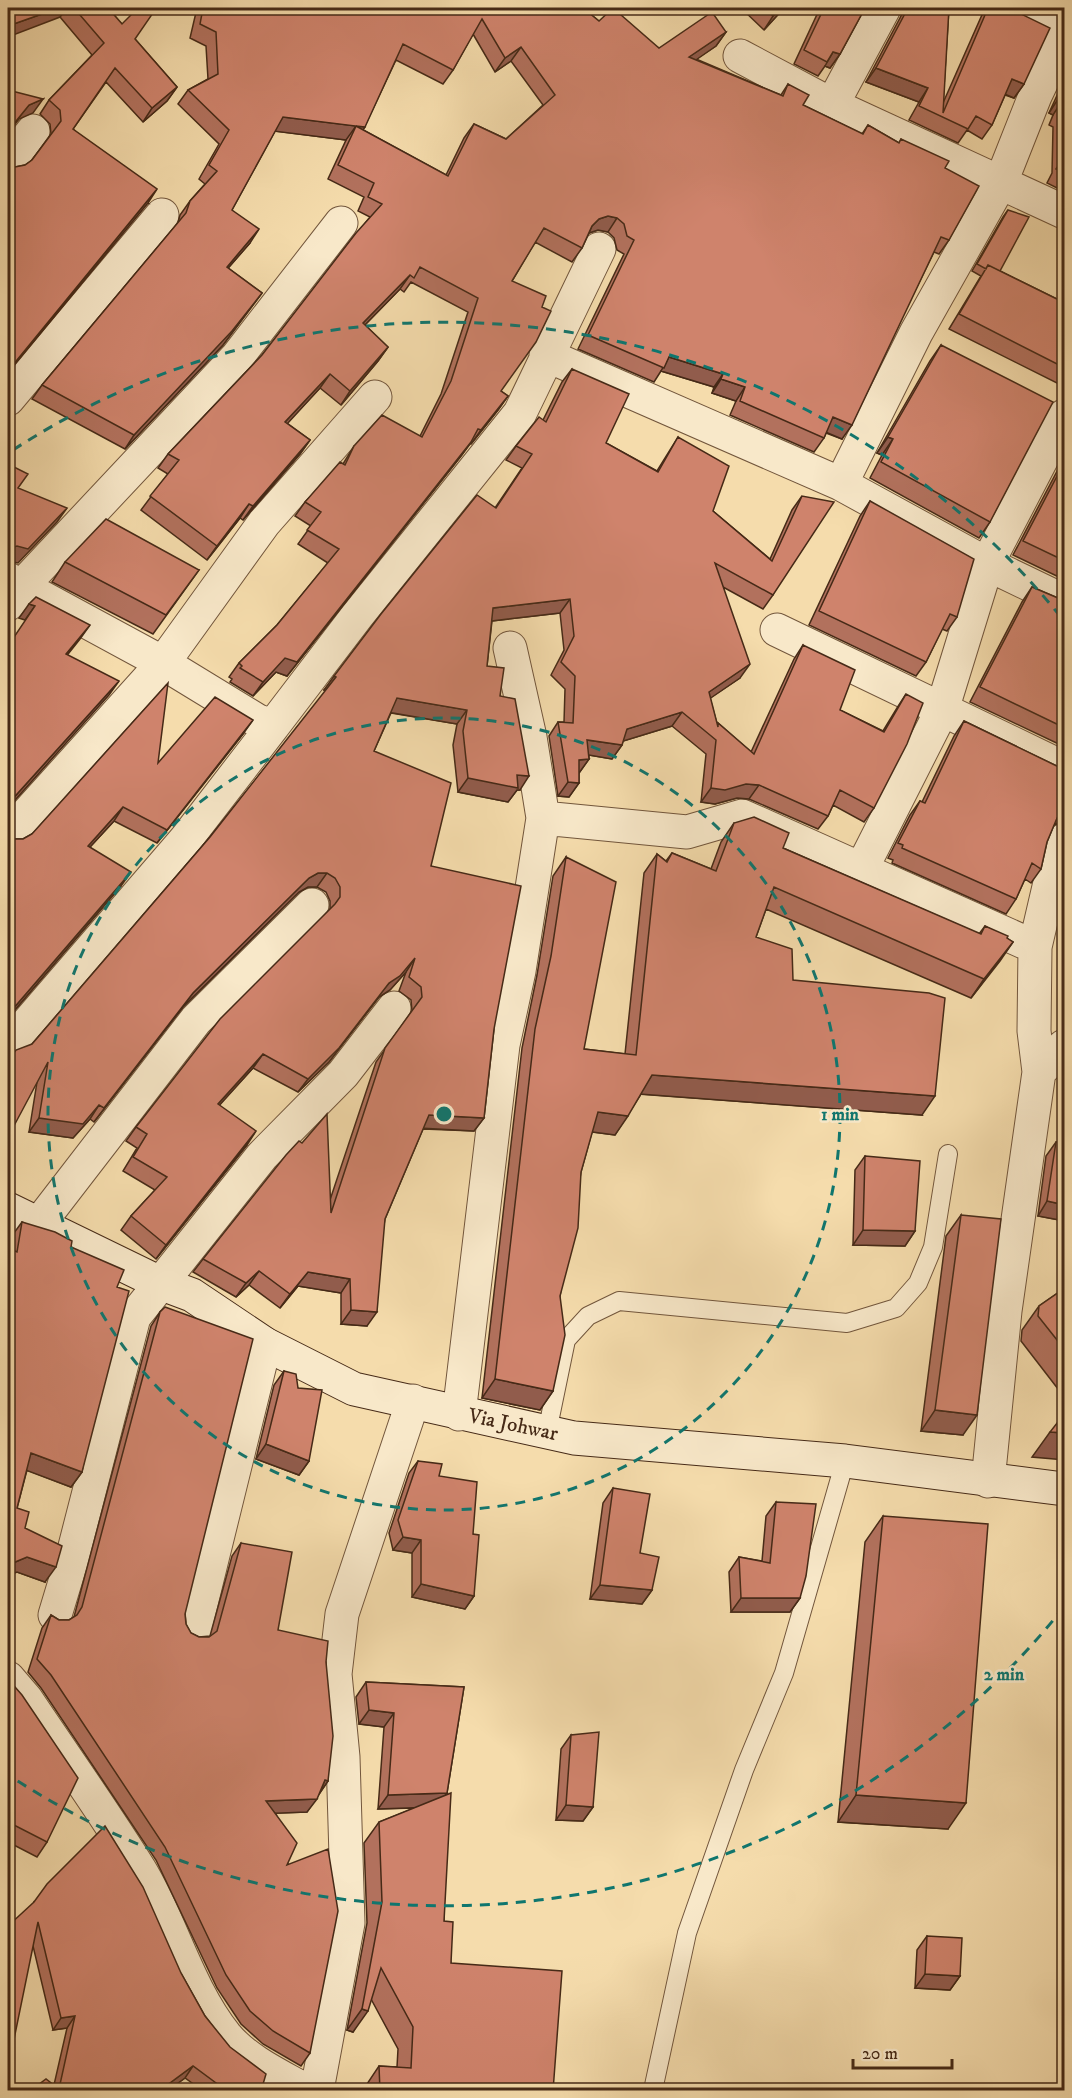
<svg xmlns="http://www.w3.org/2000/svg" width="1072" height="2098" font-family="'IM FELL DW Pica',serif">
	<rect width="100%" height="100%" fill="#f5dcac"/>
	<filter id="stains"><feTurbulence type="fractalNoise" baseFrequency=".00333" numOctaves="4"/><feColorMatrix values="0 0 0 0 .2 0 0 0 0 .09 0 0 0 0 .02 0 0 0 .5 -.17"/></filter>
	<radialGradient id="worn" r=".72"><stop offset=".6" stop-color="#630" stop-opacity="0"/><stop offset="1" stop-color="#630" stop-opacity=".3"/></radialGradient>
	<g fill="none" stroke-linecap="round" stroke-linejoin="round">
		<g stroke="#72563c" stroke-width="20">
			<path id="lane" d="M547,1432l19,-92 22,-24 31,-15 228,22 49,-15 22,-25 15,-36 15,-93
				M653,2090l34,-157 57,-163 40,-97 61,-212"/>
		</g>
		<g stroke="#72563c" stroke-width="35">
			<path id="street" d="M1014,8l50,25
				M740,56l92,49 232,107
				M832,105l52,-97
				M8,162l25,-31
				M546,355l295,129 146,80 77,37
				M8,399l154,-184
				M841,484l75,-151 85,-151 34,-86 29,-61
				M8,579l155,84 95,58 15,5 84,-110 163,-203 79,-164
				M8,604l15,-19 214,-228 104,-134
				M777,630l287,138
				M543,818l144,14 55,-16 293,131
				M8,835l155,-172 101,-140 111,-126
				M862,868l80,-158 45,-146 77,-148
				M8,1046l178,-207 87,-113
				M1039,1072l25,-26
				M38,1225l158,-205 116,-115
				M459,1414l44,-369 16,-74 24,-153 -13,-81 -20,-89
				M988,1481l17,-170 34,-239 -5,-41 1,-84 20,-86 9,-21
				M55,1615l16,-53 63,-245 128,-161 81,-82 51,-66
				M194,1632l71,-288
				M8,1678l18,21c38,57 78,113 114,171 32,53 47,117 86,166 20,24 52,39 79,54
				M317,2090l31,-167 -5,-166 -8,-83 7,-60 71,-213"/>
		</g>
		<g stroke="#462a17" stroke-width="35">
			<path id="secondary" d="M8,1209l152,74 32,12 73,49 89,45 220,49 271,23 219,28"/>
		</g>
		<use href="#lane" stroke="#f8e8c9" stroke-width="18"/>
		<use href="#street" stroke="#f8e8c9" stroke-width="33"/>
		<use href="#secondary" stroke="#f8e8c9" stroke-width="33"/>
	</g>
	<path fill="#b2715d" stroke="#462a17" stroke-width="1.5" fill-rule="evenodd" d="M8,8h100l69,79 -10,14 -24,21 -37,-40 -33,47 75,74 -133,-36 10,-2 7,-5 19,-26 -1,-10 -10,-10 9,-14 43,-45 -32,-38z
		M197,8h386l16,13 60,27 67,-16 -10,14 -20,13 85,36 7,-11 15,21 59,29 6,-9 31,18 2,-4 44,29 4,72 -10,14 -5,-2 -92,187 -16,-6 -2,5 -10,14 -84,-37 6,-14 -24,-8 2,-6 -53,-16 -7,11 -76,-33 46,-95 -7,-4 -3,-12 -6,-6 -10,-2 -9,3 -7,15 -10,14 -37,-20 -23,39 -11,110 7,5 -10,14 -27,34h-1l-9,12 -174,220 -11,-4 -23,24 -23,-14 2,-3 -3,-2 10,-14 38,-38 51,-62 -30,-19 13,-18 -16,-10 10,-14 38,-38 11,-18 66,-10 21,-42 27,-82 -57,-30 -7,10 -4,-3 -35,36 23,22 -10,14 -37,44 -21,-17 -33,35 23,17 -10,14 -57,66 -3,-2 -33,42 -66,-50 27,-36 -10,-6 10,-14 94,-99 108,-138 -12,-6 6,-14 -36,-18 18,-39 -71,-9 -43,79 18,33 -22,25 34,25 -39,52 -98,104 -93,-50 10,-14 136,-162 2,-8 10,-14 15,-17 -6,-5 20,-35 -41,-40 10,-14 20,-11 -2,-33 -16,-8zM473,34l22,38 16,-11 32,44 -37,34 -32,-15 -10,14 -18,37 -83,-45 33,-70 47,24 10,-14z
		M741,8h43l-20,22z
		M820,8h45l-25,46 -10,14 -5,-2 -7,10 -24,-12z
		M903,8h46l-6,95 42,-95h27l12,76 -10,14 -9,-3 -13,30 -10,14 -15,-9 -9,13 -49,-23 10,-18 -53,-20 35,-66z
		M1065,78v114l-18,-9 5,-10 1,-46 -4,-2 4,-10 -4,-2z
		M1008,210l-8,61 65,32v84l-116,-58 32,-53 -9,-5 31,-54z
		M941,345l49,177 -11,16 -109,-60 12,-23 -5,-2 53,-92z
		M572,369l34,74 51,28 21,-34 35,74 57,48 22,-49 10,-14 -29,99 -10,14 -40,-22 17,91 -30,20 7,26 1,-1 33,29 43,-93 9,-14 37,65 43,21 14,-23 9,-14 -32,114 -10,14 -31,-17 -5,11 -10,13 -69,-30 -12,-1 -22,6 -14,-2 5,-48 -34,-28 -49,15 -1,4 -10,14 -23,-4v4l-10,14v10l-10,14 -11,-1 -9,-60 9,-14h6l1,-33 -14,-14 13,-25 -4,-37 -68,8 -5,45 13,30 20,94h-3l-9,12 -50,-10 -5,-47 4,-21 -66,-11 -17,38 57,115 63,163 -10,89 -10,13 -51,-2 -38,90 -18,107 -26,-2v-31l-43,-7 -18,22 -31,-23 -13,12 -43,-25 10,-13 127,-59 46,-138 36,-51 -1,-11 -12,-9 7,-19 -16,18 -11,7 -50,65 -31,30 -45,-24 -34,37 28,40 -91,114 -35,-29 10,-14 24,-26 -32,-19 14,-23 -11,-7 10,-14 194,-218v-8l-4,-9 -9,-5h-9l-9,5 -116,115 -89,115 -4,-3 -17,19 -44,-6 8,-50 -5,-38 178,-207 116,-146 -2,-1 171,-182 27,-40 -16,-8 10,-14 27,-26 19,-38z
		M1065,456v124l-52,-25z
		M870,501l87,116 -10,14 -5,-2 -16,33 -10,14 -107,-51 51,-109z
		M65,562l134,8 -46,64 -101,-52z
		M1032,587l33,14v146l-95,-45 52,-100z
		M964,721l101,49v52h-4l-7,3 -7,17 -6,27 -10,14 -6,-4 -9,20 -10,15 -114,-51 1,-3 -5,-2 22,-43 10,-14 2,1 32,-66z
		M243,734l-86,109 -43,-22 -24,26 31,39 -113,132v-182l5,3h10l135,-76z
		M734,823l49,25 196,86 6,-8 28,16 -42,56 -205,-89 -10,28 37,43 129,135 -281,-21 -26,41 -23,-3 -11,40 -21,124 -7,95 -13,19 -58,-12 40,-350 15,-73 16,-99 13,-19 18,192 41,5 19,-181 13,-19 9,7 6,-8 39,16 10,-27z
		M1056,1142l9,1v78l-27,-5 8,-60z
		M865,1156l50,75 -10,15 -52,-1 2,-75z
		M961,1215l2,220 -42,-4 25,-195z
		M22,1222l49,25 46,40 -35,185 -11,15 -44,-17 -10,38 28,74 -28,-10 -8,-323 2,-12z
		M1065,1288v110l-44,-57 1,-11 17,-24z
		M160,1312l26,312 5,9 8,4 11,-1 22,-80 9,-13 37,87 48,32 2,119 -21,31 -31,1 11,52 23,188 -9,13 -38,-22 -22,-20 -24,-36 -61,-128 -115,-172 -13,-16 14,-44 9,-13 8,5h10l5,-3 77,-291z
		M284,1371l14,17 11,73 -10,14 -43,-16 18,-74z
		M418,1461l21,15 34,58 1,62 -9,13 -53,-12v-44l-19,-3 -4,-17 20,-60z
		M613,1488l27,65 12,37 -10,14 -52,-5 13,-96z
		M776,1502l24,96 -10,14h-59l-2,-40 10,-15 23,4 4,-45z
		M883,1516l65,313 -110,-7 27,-280z
		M8,1679l39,163 -10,15 -29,-15z
		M366,1682l98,5 -17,106 -2,3 -1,125 7,42 102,128h-188v-4l14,-21 18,1 1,-18 -27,-50 -18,33 -6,-2 20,-107 -3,-80 15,-21 36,-14 -37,1 6,-82 -25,-3 -3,-27z
		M571,1735l22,72 -10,14 -27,-1 5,-71z
		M34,1902l147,71 24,43 56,75h-58l-18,-13 -18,13h-137l24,-6 13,-57 -14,2 -20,-84z
		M927,1936l33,40 -10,14 -35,-2 2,-38z"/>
	<path fill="#915c4c" stroke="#462a17" stroke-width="1.5" d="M59,8h8l-7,9 -52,20v-11z
		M781,8h3l-20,22 9,-14z
		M726,32l-10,14 -36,25 9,-14z
		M521,47l-10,14 -16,11 10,-14z
		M833,52l7,2 -10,14 -5,-2z
		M876,68l52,20 -9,14 -53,-20z
		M1012,79l12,5 -10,14 -12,-5z
		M177,87l-10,14 -24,21 9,-14z
		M43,99l-10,14 -14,6 -11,14v-2l21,-26z
		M1058,99l4,2 -9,14 -4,-2z
		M283,117l82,10 -10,14 1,-15 -10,14 -73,-9z
		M157,189l-9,14 -140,170v-2z
		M608,216l9,2 -9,14 -10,-2 -9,3 3,-7 7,-7z
		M259,229l-9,14 -33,38 10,-14z
		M410,275l-10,14 -47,48 10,-14z
		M262,293l-39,52 -98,104 9,-14z
		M388,347l-10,14 -37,44 9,-14z
		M669,357l54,17 -9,13 -53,-16z
		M330,374l-10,14 -44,48 9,-14z
		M721,379l24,8 -9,14 -24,-8z
		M508,396l-10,14 -27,34 10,-14z
		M833,417l19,8 -10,14 -19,-8z
		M888,437l5,2 -11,16 -5,-2z
		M310,440l-10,14 -57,66 10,-14z
		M471,442l-10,14 -174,220 -11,-4 -23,24 10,-14z
		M249,504l-9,14 -33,42 10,-14z
		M67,508l-10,14 -39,41 -10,-2v-12z
		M570,599l-10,14 -77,9 10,-14z
		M29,604l6,2 -10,14 -6,-2z
		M90,625l-10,14 -23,29 9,-14z
		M750,664l-10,14 -41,28 10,-14z
		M334,676l2,1 -10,14 -2,-1z
		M119,681l-10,14 -101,113v-4z
		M397,698l70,12 -10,14 -70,-12z
		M682,712l-10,14 -55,17 10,-14z
		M253,720l-10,14 -86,109 10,-13z
		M587,740l35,5 -10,14 -35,-6z
		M589,759l-10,14 -10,1 10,-14z
		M517,775l12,1 -9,14h-3l-9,12 -50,-10 10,-14z
		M568,782l11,1 -10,14 -11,-1z
		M746,784l13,1 -10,14 -12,-1 -22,6 -14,-2 10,-14z
		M123,807l-9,14 -36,39 10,-14z
		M1065,810v12h-4l-9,3 -5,7 15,-21z
		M131,872l-10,14 -113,132 4,-8z
		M318,873h9l-10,14h-9l-9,5 -116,115 -89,115 99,-129 116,-115z
		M1013,942l-13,19 -29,37 13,-19z
		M415,958l-9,14 -16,18 -11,7 -50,65 -31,30 10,-13 81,-96z
		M263,1054l-10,14 -45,50 10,-14z
		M652,1075l283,21 -13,19 -283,-21z
		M99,1105l-9,14 -17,19 -44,-6 10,-14z
		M598,1112l30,4 -13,19 -30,-4z
		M429,1115l55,3 -10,13 -55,-3z
		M256,1131l-9,14 -91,114 10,-14z
		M1047,1201l18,4v16l-27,-5z
		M863,1230l52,1 -10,15 -52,-1z
		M259,1271l-10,14 -13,12 10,-14z
		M308,1272l42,7 -9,14 -43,-7 -18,22 10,-14z
		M351,1310l26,2 -10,14 -26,-2z
		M495,1379l58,12 -13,19 -58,-12z
		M935,1410l42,5 -14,20 -42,-4z
		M1050,1432l15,1v27l-33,-3z
		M266,1444l43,17 -10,14 -43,-16z
		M31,1453l51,19 -11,15 -51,-19z
		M403,1537l18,3 -9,13 -19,-3z
		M27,1557l29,10 -11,15 -28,-10 -9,4v-11z
		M421,1584l53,12 -9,13 -53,-12z
		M600,1585l52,5 -10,14 -52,-5z
		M741,1598h59l-10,14h-59z
		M369,1710l25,3 -10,14 -25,-3z
		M325,1780l3,1 -9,13z
		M447,1793l-10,14 -59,2 10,-14z
		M856,1795l110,8 -18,26 -110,-7z
		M317,1799l-10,13 -50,2 9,-13z
		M566,1805l27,2 -10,14 -27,-1z
		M925,1974l35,2 -10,14 -35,-2z
		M362,2009l6,2 -15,21 -6,-2z
		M75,2016l-8,12 -14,2 8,-12z
		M193,2066l-8,12 -18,13h-8z"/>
	<path fill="#cf836c" stroke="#462a17" stroke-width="1.5" fill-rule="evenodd" d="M8,8h51l-51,18z
		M74,8h34l14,16 16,-16h9l6,5 -18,26 42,48 -25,21 -37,-40 -42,61 84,60 -149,182v-208l7,4 10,-2 7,-5 29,-39 -1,-11 -11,-10 55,-57z
		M203,8h380l16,13 14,-13 46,40 53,-36 14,20 -37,25 94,39 5,-12 21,11 -6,10 60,29 5,-9 31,18 2,-4 48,22 -4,7 34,18 -30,54 -8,-3 -89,188 -19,-8 -9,21 -84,-37 5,-14 -24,-8 2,-5 -54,-17 -5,11 -76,-33 46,-95 -7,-4 -3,-12 -7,-6 -9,-2 -9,3 -7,7 -10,22 -38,-20 -32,53 34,15 -4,11 9,4 -15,31 -35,49 7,5 -27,34 -3,-1 -7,13 -174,220 -12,-4 -22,24 -23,-14 2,-2 -3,-3 38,-38 62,-76 -32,-19 14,-18 -16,-10 35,-40 5,3 9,-19 28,-31 40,22 29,-56 27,-83 -58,-31 -6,11 -4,-3 -47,48 25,24 -38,44 -20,-17 -45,48 25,18 -57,66 -4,-2 -32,42 -67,-50 29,-36 -11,-6 94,-99 94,-122 26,-29 -14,-7 6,-14 -36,-18 18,-39 -73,-9 -51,93 27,19 -32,38 35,26 -30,38 -98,104 -92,-50 144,-172 4,-12 27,-30 -8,-6 20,-35 -41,-40 30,-16 -2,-42 -16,-8zM482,19l23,39 16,-11 34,48 -49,44 -32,-15 -26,52 -92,-50 9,1 38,-83 50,26z
		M765,8h16l-8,8z
		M824,8h41l-25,46 -7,-2 -6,10 -23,-12z
		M908,8h41l-6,105 45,-105h24l3,3 35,17 -26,56 -12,-5 -20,46 -16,-9 -8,13 -49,-23 9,-18 -52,-20z
		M1065,85v88l-9,-4 6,-9 1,-47 -4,-2 3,-10 -4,-2z
		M8,90l35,9 -14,6 -21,26z
		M1008,210l21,7 -29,54 -12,-6 -2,4 -9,-5z
		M988,265l77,38v65l-106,-54z
		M941,345l112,57 -63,120 -109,-60 12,-23 -5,-2z
		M572,369l57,25 -23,49 52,29 20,-35 51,29 -16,45 59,50 30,-65 32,6 -61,93 -58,-32 35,101 -41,28 9,35v-4l36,31 49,-109 52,25 -15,40 44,22 22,-38 17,9 -16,41 -33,64 -34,-18 -12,26 -69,-31 -13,-1 -21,6 -14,-2 5,-48 -34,-28 -55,17 -5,16 -35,-5 2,19 -10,1v23l-11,-1 -10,-60 15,1 2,-47 -14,-14 13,-26 -4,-37 -77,9 -6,58 17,2 -4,28 15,3 14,77 -12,-1 1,13 -50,-10 -5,-47 4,-21 -70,-12 -23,53 77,32 -20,83 90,20 -27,143 -10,89 -55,-3 -44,104 -8,93 -26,-2 -1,-31 -42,-7 -18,22 -31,-23 -13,12 -43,-24 83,-104 13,-14 3,2 25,-29 4,99 54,-165 37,-51 -1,-10 -12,-10 6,-19 -15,18 -11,7 -50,65 -31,31 -45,-25 -45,50 38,27 -90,114 -35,-29 36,-39 -34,-20 14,-23 -11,-7 84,-108 115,-115 5,-7v-10l-5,-9 -8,-5h-9l-9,5 -116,115 -89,115 -5,-3 -16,19 -44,-6 9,-56 -40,75v-76l8,-11 16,-6 178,-207 126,-160 -2,-1 47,-62 96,-119 19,13 36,-54 -16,-8 23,-29 7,5z
		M1065,461v100l-42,-20z
		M8,464l20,10 -10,14 49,20 -39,41 -11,-3 -9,3z
		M870,501l104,58 -17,58 -7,-3 -24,48 -107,-51z
		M106,519l93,51 -33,45 -101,-53z
		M1032,587l33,14v127l-85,-41z
		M36,597l54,28 -24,29 53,27 -111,123v-158l27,-40 -6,-2z
		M168,683l-10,80 57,-66 38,23 -86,110 -44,-23 -35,39 43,26 -119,138 -4,-3v-171l5,3h10l9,-5z
		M964,721l101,49v40l-3,1 -5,7 -10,24 -6,27 -9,-6 -16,36 -114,-51 1,-3 -5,-2 22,-42 5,2z
		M754,817l35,16 -6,15 198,86 4,-8 23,10 -1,2 6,4 -29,37 -210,-92 -18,50 36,12 1,31 136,13 16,5 -10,98 -283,-21 -24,41 -30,-4 -17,60 -3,56 -18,68 5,39 -12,56 -58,-12 40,-350 16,-73 15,-99 50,25 -32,167 52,6 21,-201 10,8 5,-9 44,18 18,-48z
		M1056,1142l9,1v62l-18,-4z
		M865,1156l55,5 -5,70 -52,-1z
		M961,1215l40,4 -24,196 -42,-5z
		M22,1222l33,10 17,9 -1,6 53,23 -7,17 12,4 -47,181 -51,-19 -14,55 12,4 -4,16 37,18 -6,21 -29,-10 -19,8v-317l9,4z
		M1065,1288v62l-27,-34 1,-10z
		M165,1307l88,32 -68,275 1,10 5,9 8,4h10l8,-6 24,-88 51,9 -14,78 50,11 -2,21 7,74 -5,45 -3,-1 -8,19 -51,2 31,42 -10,22 41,-16 10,62 -28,142 -37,-22 -23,-20 -24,-36 -61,-128 -114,-172 -14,-16 14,-44 8,5h10l8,-5 5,-8 78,-295z
		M284,1371l12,3 2,14 24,2 -13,71 -43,-17z
		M1065,1413v20l-15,-1z
		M418,1461l24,3 -3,12 38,6 -4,52 6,1 -5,61 -53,-12v-44l-18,-3 -5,-17z
		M613,1488l37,6 -10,59 19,4 -7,33 -52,-5z
		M776,1502l40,2 -10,72 -6,22h-59l-2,-41 31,6z
		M883,1516l105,8 -22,279 -110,-8z
		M8,1679l14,16 56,83 -31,64 -39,-20z
		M366,1682l98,5 -17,106 -59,2 6,-82 -25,-3z
		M599,1732l-6,75 -27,-2 5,-70z
		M451,1793l-7,128 9,1 -2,41 111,8 -9,120h-173l-1,-25 32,2 2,-41 -32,-59 -13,43 -6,-2 20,-107 -3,-80z
		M105,1826l38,61 38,86 24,43 25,31 36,27 -5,17h-34l-34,-25 -34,25h-129l16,-12 13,10 16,-73 -14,2 -23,-96 -27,132 -3,-1v-127l26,-24 13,-18z
		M927,1936l35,2 -2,38 -35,-2z"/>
	<g fill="none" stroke="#0f766e" stroke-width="3" stroke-dasharray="10 8">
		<circle cx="444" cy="1114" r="396"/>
		<path d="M1064 1607A792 792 0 0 1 13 1778M13 450A792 792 0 0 1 1064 621"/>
	</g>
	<g text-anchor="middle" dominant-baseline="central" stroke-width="5" stroke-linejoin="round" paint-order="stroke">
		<g font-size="21" fill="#462a17" stroke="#f8e8c9">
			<text transform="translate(513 1425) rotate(12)">Via Johwar</text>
		</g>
	</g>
	<circle cx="444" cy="1114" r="9" fill="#0f766e" stroke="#f8e8c9" stroke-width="3"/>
	<g font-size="18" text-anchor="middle" font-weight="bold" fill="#0f766e" stroke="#f8e8c9" stroke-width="5" stroke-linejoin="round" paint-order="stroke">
		<text x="840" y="1120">1 min</text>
		<text x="1004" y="1680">2 min</text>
	</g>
	<rect width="1072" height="2098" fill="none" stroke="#f5dcac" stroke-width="30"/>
	<rect x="9" y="9" width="1054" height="2080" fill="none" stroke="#462a17" stroke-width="3"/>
	<rect x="15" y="15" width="1042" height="2068" fill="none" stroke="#462a17" stroke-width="1.5"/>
	<path d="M853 2059v9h99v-9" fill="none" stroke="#462a17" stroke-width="3"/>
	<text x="862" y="2059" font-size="18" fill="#462a17" stroke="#f8e8c9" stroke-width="4.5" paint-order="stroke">20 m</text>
	<rect width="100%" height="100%" filter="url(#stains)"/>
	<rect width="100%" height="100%" fill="url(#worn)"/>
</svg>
